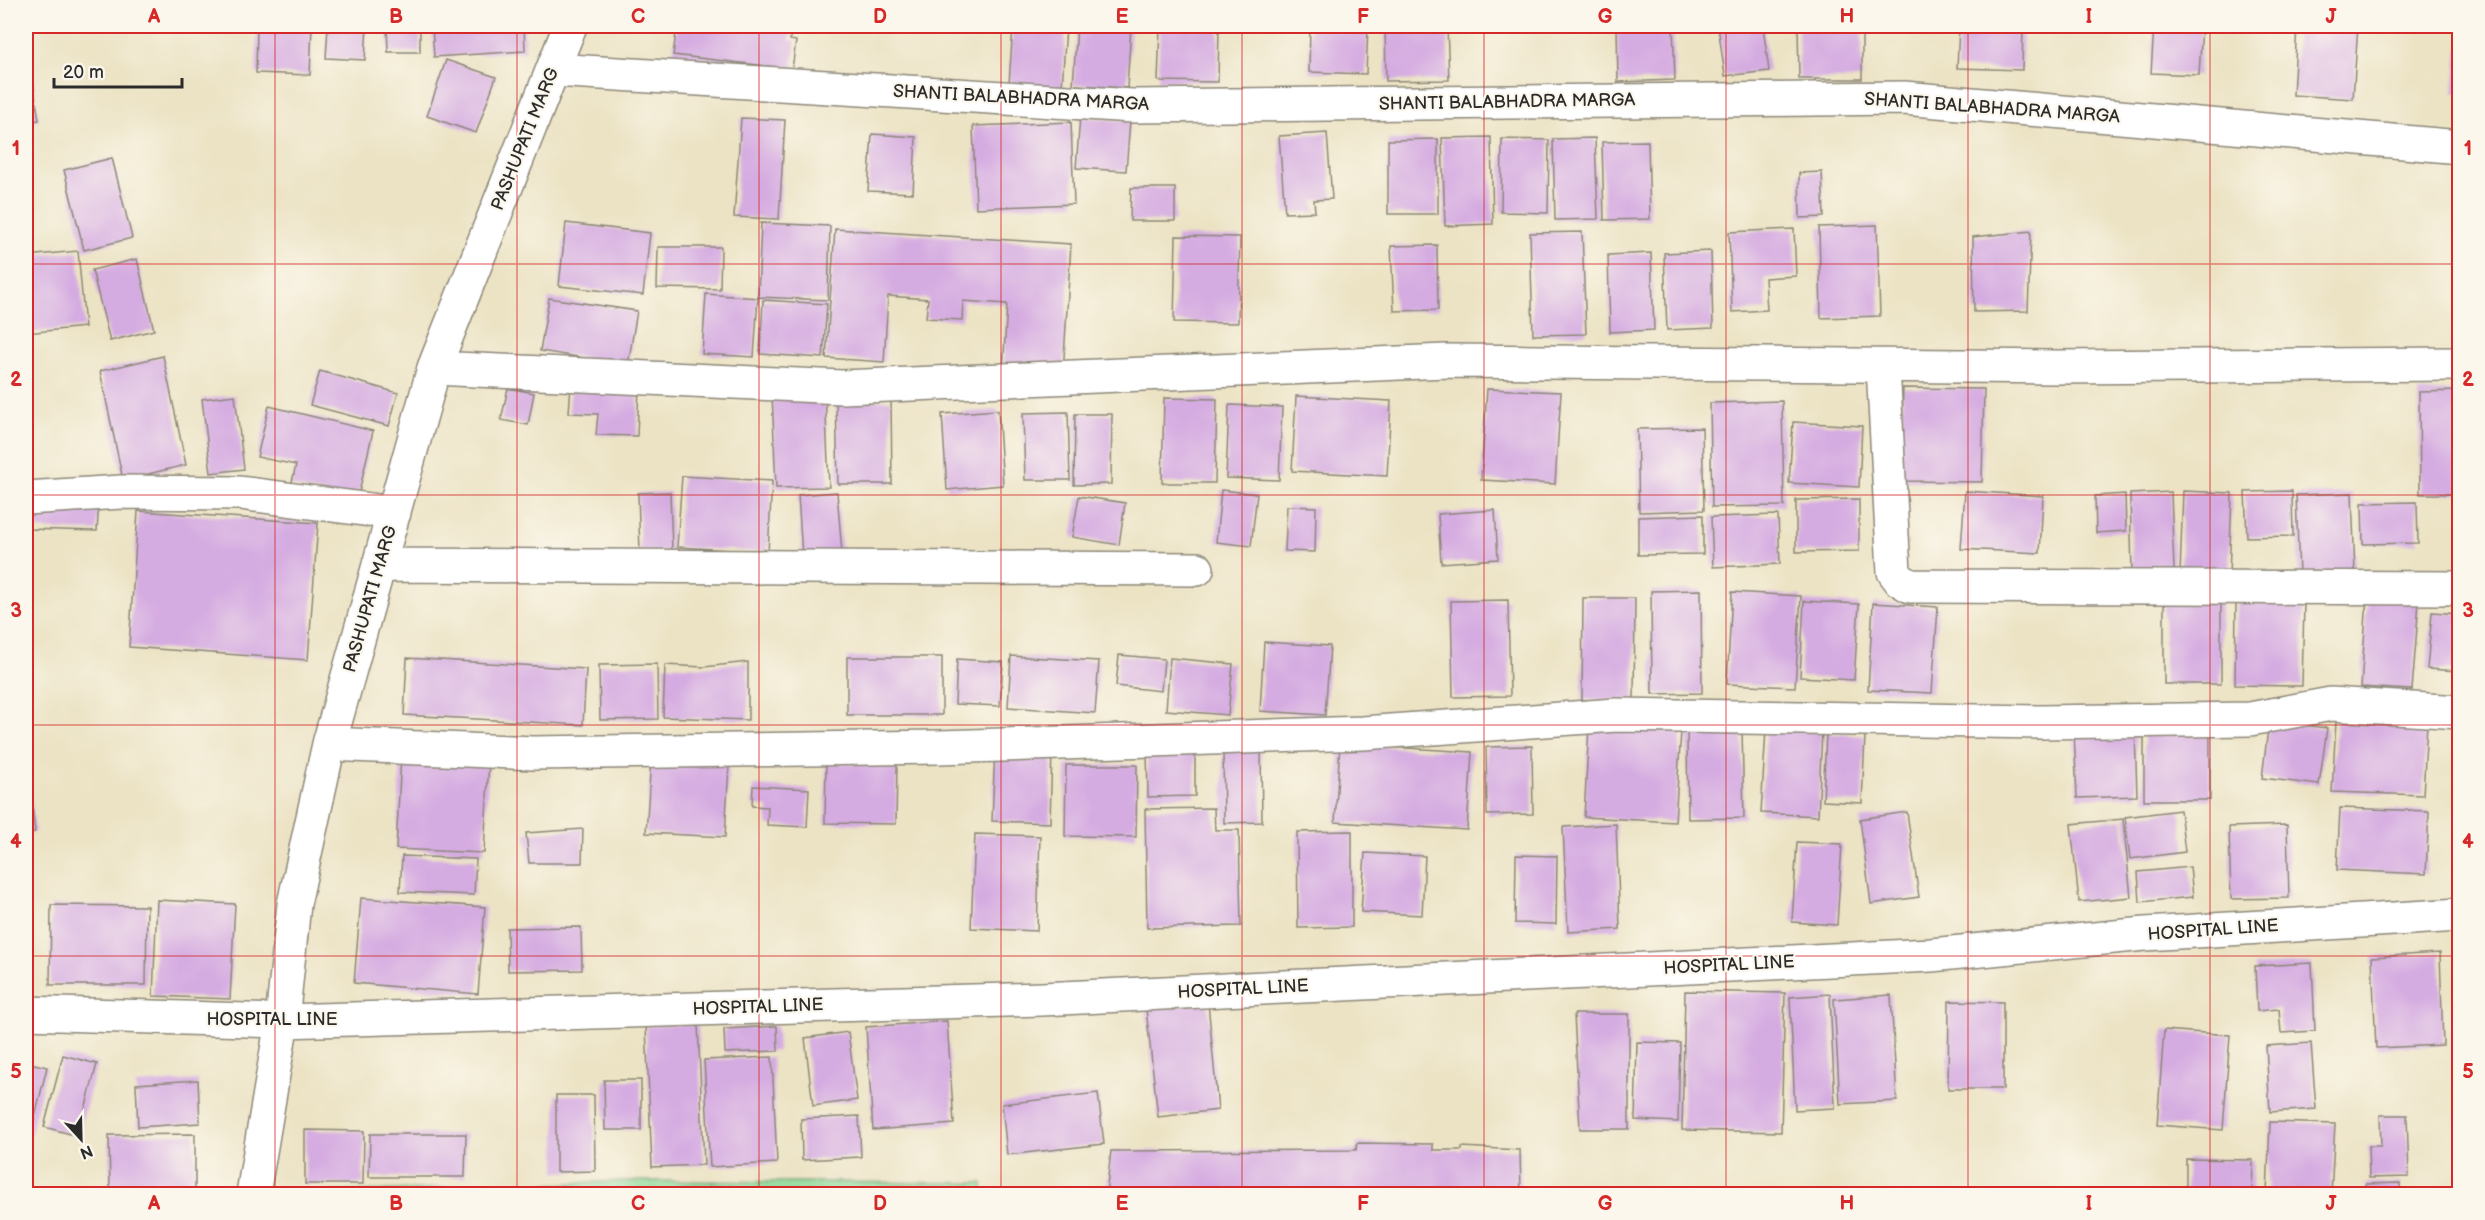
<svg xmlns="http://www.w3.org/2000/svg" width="2485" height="1220" font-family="'Balsamiq Sans',sans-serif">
	<rect width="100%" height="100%" fill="#fbf7ec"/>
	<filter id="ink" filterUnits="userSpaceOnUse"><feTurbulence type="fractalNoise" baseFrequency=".0167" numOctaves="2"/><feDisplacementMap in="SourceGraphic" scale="12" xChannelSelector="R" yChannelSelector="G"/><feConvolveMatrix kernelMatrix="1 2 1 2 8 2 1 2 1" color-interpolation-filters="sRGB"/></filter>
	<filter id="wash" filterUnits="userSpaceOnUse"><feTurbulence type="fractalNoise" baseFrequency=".008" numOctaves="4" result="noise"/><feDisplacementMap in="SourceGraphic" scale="24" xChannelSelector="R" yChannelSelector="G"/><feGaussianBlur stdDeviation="1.35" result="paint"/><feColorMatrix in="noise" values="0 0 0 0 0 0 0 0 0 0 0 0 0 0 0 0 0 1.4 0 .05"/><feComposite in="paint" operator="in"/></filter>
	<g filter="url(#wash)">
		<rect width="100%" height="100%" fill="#ece3c4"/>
		<path fill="#8dd997" stroke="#5c8261" stroke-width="1.5" d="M628,1181l355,2v11h-697z"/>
		<g id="blocks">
			<path fill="#d5ace1" d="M257,26h55l-2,49 -54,-2z
				M328,26h39l-2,34 -39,-2z
				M387,26h33v26h-32z
				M432,26h92l1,25 -91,6z
				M677,26h115l-2,14 6,1 -4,28 -119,-14z
				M1013,26h53l-4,62 -53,-4z
				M1077,26h54l-4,62 -54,-3z
				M1160,26h59l-1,56 -60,-1z
				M1310,26h58l-2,48 -57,-2z
				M1385,26h62l2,54 -63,1z
				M1617,26h56l2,54 -57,2z
				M1718,26h45l6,45 -44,5z
				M1798,26h64v53h-63z
				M1959,26h64l-1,44 -65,-2z
				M2154,26h48l-3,49 -48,-2z
				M2297,26h61l-5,73 -60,-4z
				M26,39l13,81 -13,2z
				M2458,48h2v45h-6z
				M446,60l50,17 -20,56 -49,-17z
				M1080,117l50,4 -4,50 -50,-3z
				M741,118l44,2 -6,99 -45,-2z
				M1071,122l3,82 -98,4 -3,-82z
				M1327,133l5,66 -18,1 1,12 -30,1 -6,-77z
				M872,134l44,3 -3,56 -45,-2z
				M1491,137l2,87 -48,2 -3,-88z
				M1595,138l3,81 -43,1 -2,-81z
				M1438,139v75h-50v-74z
				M1502,139l47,1 -1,73 -47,-1z
				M1648,141l2,78 -46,1 -2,-78z
				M112,158l20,80 -48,12 -20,-80z
				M1822,172l2,45 -24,1 -1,-45z
				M1131,188h44v33h-45z
				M566,223l84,10 -7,62 -84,-9z
				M761,223l69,3 -2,74 -70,-3z
				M1877,225l3,91 -59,2 -2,-91z
				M835,229l236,15 -8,130 -60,-4 4,-66 -44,-3 -1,19 -36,-2 2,-19 -40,-3 -4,66 -58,-4z
				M1794,229l2,47 -31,2 2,32 -35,2 -3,-80z
				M2031,231l-3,80 -54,1 -1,-75z
				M1582,232l4,102 -53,1 -3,-102z
				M1176,236l64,1 -2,86 -64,-1z
				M1437,245l1,65 -44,1 -3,-65z
				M658,247h63l-1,42 -63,-1z
				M78,251l7,76 -59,6v-77z
				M1711,251l2,77 -46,2 -3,-77z
				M1651,253l3,77 -44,2 -2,-77z
				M137,259l17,71 -44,11 -18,-71z
				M706,294l52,4 -4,59 -52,-3z
				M549,298l88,13 -9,54 -88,-14z
				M763,300l64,4 -4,54 -63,-4z
				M163,356l23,109 -63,15 -23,-109z
				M320,371l78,22 -9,33 -79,-21z
				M571,385l68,2 -2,49 -41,-1 2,-21 -29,-1z
				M508,388l26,5 -6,32 -27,-5z
				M1903,388l81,1 -2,93 -81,-1z
				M1487,389l74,3 -6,92 -74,-4z
				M2460,391v103h-40l-1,-102z
				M825,392l4,95 -53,1 -4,-95z
				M235,395l9,74 -33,4 -9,-74z
				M1296,396l95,5 -4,75 -95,-5z
				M1164,398l53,1 -2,84h-53z
				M891,400l1,84h-54l-2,-83z
				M1782,401l2,105 -72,1 -2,-104z
				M1229,405l53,2 -3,73 -53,-2z
				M269,406l104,25 -16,70 -66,-15 5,-21 -39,-8z
				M998,410l5,75 -56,5 -5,-76z
				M1068,412l2,68h-45l-2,-67z
				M1075,414h37l-1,70 -37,1z
				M1793,422l69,4 -3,61 -70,-4z
				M1702,428l2,82 -65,2 -2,-83z
				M682,476l90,5 -4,71 -91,-5z
				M1221,490l36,4 -6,52 -35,-4z
				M1965,491l78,5 -3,57 -79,-4z
				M2183,491l49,2 -3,84 -49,-2z
				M2292,491l1,45 -46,1 -2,-45z
				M670,492l2,59 -32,1 -2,-59z
				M837,492l5,61 -40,3 -4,-61z
				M2171,492l3,79 -42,2 -2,-79z
				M2352,493l3,80 -56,2 -3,-80z
				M2125,494l1,37 -30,2 -1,-37z
				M1079,496l46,7 -6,42 -47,-8z
				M1859,499v52l-63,1v-52z
				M27,500l72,2 -2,29 -70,-2z
				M2417,502l1,41 -55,1 -1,-41z
				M1287,506l29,1 -1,45 -30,-1z
				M1495,510l3,49 -57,4 -3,-49z
				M138,511l180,12 -10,137 -179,-13z
				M1703,515v39l-65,1v-38z
				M1778,515l2,49 -67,3 -2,-50z
				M1701,590l1,103 -50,1 -1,-103z
				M1732,592l69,4 -6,91 -68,-3z
				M1583,598h52l-1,102h-52z
				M2367,598l52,4 -7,88 -51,-3z
				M1508,600l2,96 -57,1 -2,-96z
				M1804,601l55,3 -5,76 -54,-3z
				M2221,602v82h-57v-81z
				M1873,603l65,4 -6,86 -64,-3z
				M2236,603l68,1 -2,82 -67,-1z
				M2432,612l28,2v57l-33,-2z
				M1264,642l66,4 -5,69 -65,-4z
				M1119,655l45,4 -3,32 -45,-5z
				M1011,656l88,5 -4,52 -87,-6z
				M847,657h95v58h-95z
				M407,658l179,11 -3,56 -179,-10z
				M1170,658l63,6 -5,51 -62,-5z
				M957,659l46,3 -3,44 -45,-2z
				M748,662v58l-85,-3 2,-52 39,2z
				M657,664l1,55 -58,1 -1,-55z
				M2269,721l58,7 -8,57 -57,-7z
				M2336,721l91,3 -4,71 -91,-3z
				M1589,726l92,5 -6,91 -91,-5z
				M1742,729l2,89 -56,1 -1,-89z
				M1766,729l56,3 -4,84 -57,-3z
				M2135,729l2,67 -60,2 -3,-66z
				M2144,732h66v68h-66z
				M1826,733l39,3 -3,67 -39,-2z
				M1340,744l132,8 -5,78 -132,-8z
				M1532,746l1,68 -46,1 -1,-68z
				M995,747l57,2 -2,74 -58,-2z
				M1195,749v47l-47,1 -1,-46z
				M1223,751h38l1,71 -38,1z
				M401,755l88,5 -5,93 -88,-4z
				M651,759l78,5 -4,73 -79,-4z
				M826,763l71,1 -1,60 -71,-1z
				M1066,765h71l-1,72 -71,-1z
				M28,771l7,61 -9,2v-62z
				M753,786l56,3 -2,38 -40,-2 1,-18 -16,-1z
				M1214,808l1,22h24l2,96 -94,2 -2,-119z
				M2340,808l89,3 -3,63 -89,-4z
				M2180,810l5,42 -55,7 -5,-42z
				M1907,812l12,85 -48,7 -11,-85z
				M2123,819l8,78 -52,5 -8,-78z
				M1616,824l4,105 -52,3 -5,-105z
				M2287,825l2,73 -58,1 -2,-72z
				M583,829l-1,34h-53l-3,-30z
				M1352,831v96l-54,1 -1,-96z
				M975,834l65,2 -3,95 -66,-3z
				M1797,842l45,2 -5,81 -45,-3z
				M1365,853l60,3 -3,59 -61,-3z
				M1516,855l41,1 -1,68 -41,-1z
				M402,856l74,3 -2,36 -74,-3z
				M2190,867l3,30 -53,5 -2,-30z
				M361,898l124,9 -7,87 -124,-11z
				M157,900l78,4 -5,95 -77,-3z
				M51,905l96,1 -1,79h-96z
				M581,927l1,43 -74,1 -1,-43z
				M2440,953l3,92 -67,3 -4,-91z
				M2312,963l3,68 -34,2 -2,-24 -22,2 -2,-45z
				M1685,991l100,2 -4,139 -99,-2z
				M1830,994l5,114 -40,2 -5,-113z
				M1891,995l6,106 -57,3 -6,-105z
				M1949,1001l54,1v87h-55z
				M1208,1002l10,108 -60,7 -12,-108z
				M1574,1014h55v115h-49z
				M947,1021l7,103 -81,6 -7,-103z
				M698,1024l6,141 -52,2 -6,-141z
				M777,1026l1,25 -53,2 -1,-24z
				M2164,1030l66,5 -7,95 -66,-5z
				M848,1032l9,68 -44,6 -8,-68z
				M1637,1042l43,1 -2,79 -43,-2z
				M2311,1043l5,66 -46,3 -4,-66z
				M63,1055l34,9 -19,72 -34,-9z
				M772,1057l5,106 -67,4 -6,-107z
				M26,1062l21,5 -21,87z
				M198,1080l2,43 -62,4 -2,-43z
				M604,1080h37v50h-36z
				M1098,1093l6,51 -97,11 -5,-51z
				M556,1095h38l1,76 -39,1z
				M2380,1115h27l2,62 -40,1 -1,-32h13z
				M859,1116l2,41 -59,3 -1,-41z
				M2270,1122l65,2 -4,70h-64z
				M305,1130l59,1 -1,53h-58z
				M195,1134v60h-85l-1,-59z
				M370,1134h96l-1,43h-96z
				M1357,1143l76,1v6h29v-3l58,3 1,44h-415l5,-43 245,-1z
				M2186,1159l67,1 -1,34h-66z
				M2400,1183v11h-34v-10z
				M670,1191v3h-45v-1z"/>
		</g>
	</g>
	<g filter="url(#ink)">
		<use href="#blocks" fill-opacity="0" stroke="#8c8778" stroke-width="1.5"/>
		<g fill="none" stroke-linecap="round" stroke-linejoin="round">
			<g stroke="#8c8778" stroke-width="36">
				<path id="minor" d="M553,70l580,36 771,-8 556,49
					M1883,366l11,206 6,8 10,6 550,2
					M434,368l408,19 604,-26 610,6 404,-3
					M26,498l95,-6 119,1 154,20
					M380,565l817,4
					M329,744l204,9 406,-6 424,-14 253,-18 423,7 211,-3 81,-15 129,8
					M26,1013l256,8 760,-22 889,-44 214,-21 315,-19
					M253,1194l29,-173 12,-117 35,-160 105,-376 136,-342"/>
			</g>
			<use href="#minor" stroke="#fff" stroke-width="33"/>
		</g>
	</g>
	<path fill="none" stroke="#d62828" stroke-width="1.5" stroke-opacity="0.55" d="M275,26v1168M517,26v1168M759,26v1168M1001,26v1168M1242,26v1168M1484,26v1168M1726,26v1168M1968,26v1168M2210,26v1168M26,264h2434M26,495h2434M26,725h2434M26,956h2434"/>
	<g text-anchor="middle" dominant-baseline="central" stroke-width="4.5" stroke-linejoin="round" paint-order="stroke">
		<g font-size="18" fill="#2b2b2b" stroke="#fbf7ec">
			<text transform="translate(1021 98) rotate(3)">SHANTI BALABHADRA MARGA</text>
			<text transform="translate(1507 102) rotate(-1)">SHANTI BALABHADRA MARGA</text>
			<text transform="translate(1992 108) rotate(4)">SHANTI BALABHADRA MARGA</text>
			<text transform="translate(525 139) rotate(-68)">PASHUPATI MARG</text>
			<text transform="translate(370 599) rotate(-74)">PASHUPATI MARG</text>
			<text transform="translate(2213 930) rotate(-4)">HOSPITAL LINE</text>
			<text transform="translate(1729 965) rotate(-3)">HOSPITAL LINE</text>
			<text transform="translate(1243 989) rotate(-3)">HOSPITAL LINE</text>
			<text transform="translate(758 1007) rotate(-2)">HOSPITAL LINE</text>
			<text x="272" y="1019">HOSPITAL LINE</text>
		</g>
	</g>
	<rect width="2485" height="1220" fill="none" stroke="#fbf7ec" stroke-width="66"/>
	<g transform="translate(81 1139) rotate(158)" stroke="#fbf7ec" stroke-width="4.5" paint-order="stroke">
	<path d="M0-4.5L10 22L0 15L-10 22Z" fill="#2b2b2b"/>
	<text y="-9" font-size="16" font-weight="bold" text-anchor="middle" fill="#2b2b2b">N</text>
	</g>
	<path d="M54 78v9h128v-9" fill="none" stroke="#2b2b2b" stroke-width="3"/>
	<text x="63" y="78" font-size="18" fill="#2b2b2b" stroke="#fbf7ec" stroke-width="4.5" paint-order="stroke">20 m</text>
	<rect x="33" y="33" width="2419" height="1154" fill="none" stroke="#d62828" stroke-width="2"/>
	<g font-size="20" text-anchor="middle" font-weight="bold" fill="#d62828">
		<text x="154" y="23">A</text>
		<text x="396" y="23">B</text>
		<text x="638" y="23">C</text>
		<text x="880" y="23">D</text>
		<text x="1122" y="23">E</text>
		<text x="1363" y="23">F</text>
		<text x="1605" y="23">G</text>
		<text x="1847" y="23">H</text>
		<text x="2089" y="23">I</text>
		<text x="2331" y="23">J</text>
		<text x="16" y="155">1</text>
		<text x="2468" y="155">1</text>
		<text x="16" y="386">2</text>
		<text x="2468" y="386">2</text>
		<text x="16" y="617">3</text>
		<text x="2468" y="617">3</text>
		<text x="16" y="848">4</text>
		<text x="2468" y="848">4</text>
		<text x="16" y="1078">5</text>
		<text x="2468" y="1078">5</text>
		<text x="154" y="1210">A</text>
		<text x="396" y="1210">B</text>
		<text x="638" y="1210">C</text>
		<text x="880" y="1210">D</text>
		<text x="1122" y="1210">E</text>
		<text x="1363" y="1210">F</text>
		<text x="1605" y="1210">G</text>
		<text x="1847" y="1210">H</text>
		<text x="2089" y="1210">I</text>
		<text x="2331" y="1210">J</text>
	</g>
</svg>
